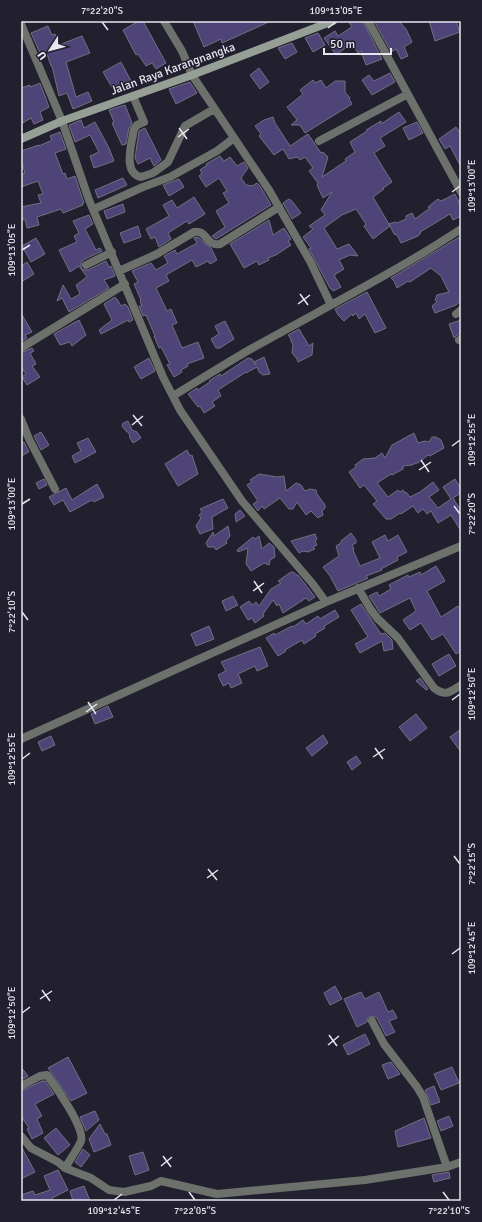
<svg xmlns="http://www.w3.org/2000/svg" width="482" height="1222" font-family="Signika,sans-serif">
	<rect width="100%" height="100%" fill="#22202e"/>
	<path fill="#4f4478" stroke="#726f80" d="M139,21h4l23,42 -10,6 -4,-6 -6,3 -8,-12 -2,1 -13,-25z
		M193,21h78l-49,22 -1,-4 -17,8z
		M348,21h15l19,38 -16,6 -5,-14 -3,2 -6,-10 -16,12 -12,-17 11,-7 3,5 14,-9z
		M374,21h25l7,8 6,13 -8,5 4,9 -7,3 -5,-10 -5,3z
		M429,21h27l4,11 -25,9z
		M48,26l4,9 3,-1 4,11 23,-9 8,17 -24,9 10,35 12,-5 4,9 -19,8 -6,-16 -8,3 -7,-30h-1l-5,-15 -6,2 -9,-20z
		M318,33l7,12 -12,7 -8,-14z
		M292,43l5,9 -12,7 -7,-11z
		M121,62l10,19 -17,10 -11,-19z
		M259,68l10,14 -9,7 -10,-14z
		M390,73l5,9 -23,13 -10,-15 7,-5 5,6z
		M313,80l2,3 6,-3 5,8 9,-7h10v11l5,6 -1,1 3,5 -47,29 -5,-8h-9l6,-5 -10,-13 16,-13 -3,-4z
		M190,82l7,11 -21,11 -7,-15z
		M40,83l9,24 -9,5 3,8 -9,4 -3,-6 -10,6v-36l9,-3v2z
		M125,105l7,18 -3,5 -3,16 -4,1 -10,-22 2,-1 -5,-12z
		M399,112l7,10 -26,16 5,8 -11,7 18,29 -9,6 1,1 -11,8 17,29 -17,13 -9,-13 2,-2 -10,-15 -14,6 -18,13 13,21 12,-5 9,12 -8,-1 -11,5 5,9 -10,6 7,12 -8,4 -3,-3 -6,-11 -15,-28 2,-1 -8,-11 10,-8 -4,-3 16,-11 -4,-5 11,-18 -9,6 -6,-13 1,-2 -9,-12 4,-3 -8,-11 -5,3 -3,-3 -8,2 -6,-10 -9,6 -15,-19 2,-2 -6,-8 9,-6 9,-3 2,6 15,23 18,-12 13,19 2,-1 5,5 -6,20 24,-16 -1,-2 10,-7 -5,-10 17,-11 -1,-1 15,-9v3z
		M81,120l3,8 11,-6 14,26 5,13 -20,7 -4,-12 9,-4 -9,-17 -15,7 -6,-17z
		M417,122l6,11 -14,7 -6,-12z
		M456,127l5,7v33l-11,-21 -5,3 -6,-10z
		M145,128l16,32 -7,6 -4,-8 -12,6 -3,-6 4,-27z
		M60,132l6,17 -11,4 8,21 2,-1 2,6 8,-3 9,27 -2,1 1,1 -20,8 -2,-4 -24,8 2,8 -12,3 -2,-9 -2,1 -2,-13 20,-4 -3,-8 5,-1 -5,-13 -17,6v-13l4,-1 -4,-13v-9l18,-6v1l13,-6 -2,-4z
		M220,156l4,5 6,-4 7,9 7,-4 4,6 -7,10 5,7 6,1 5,-3 3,3 11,19 -55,34 -4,-3 13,-9 -9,-16 13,-8 -6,-10 4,-2 -8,-13 -13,9 -7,-11 3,-3 -2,-3 7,-5 -1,-1z
		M123,178l4,7 -29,13 -3,-8z
		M179,179l5,8 -15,9 -6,-11z
		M455,194l6,12v10l-8,4 -3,-6 -30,18 1,1 -3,3 -17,7 -4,-8 -3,-1 -5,-10 6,-2 2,1 9,-4v-3l6,-3 3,6 15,-11 -2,-1 10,-8 3,2z
		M194,197l11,17 -16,10 -2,-3 -19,12 3,6 -12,8 -4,-10 -4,2 -5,-10 23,-13 -6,-11 9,-5 5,8z
		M289,199l3,2 9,12 -9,6 -9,-16z
		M123,204l2,8 -18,7 -3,-8z
		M89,215l4,9 -8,5 11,21 4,-2 2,3 -19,9 -2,4v3l2,3h5l18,-9 3,6 2,-1 4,10 -11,4 5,8 -40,24 -7,-14 -5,3 6,-16 8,14 9,-5 -4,-9 11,-8 -8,-11 -9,6 -11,-22 18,-8 -3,-6 5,-3 -6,-12z
		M269,220l4,15 11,-7 7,11 -3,2 3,4 -15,10 -8,3 1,2 -10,5 -2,-4 -13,7 -14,-24z
		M138,226l3,11 -17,6 -4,-10z
		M461,236v65l-5,4 -21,8 -3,-7 5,-4 -2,-2 2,-5 12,-3 -8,-16 -10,-8 -21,14 -2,-1 -11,7 -3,-7 -3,-3z
		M196,237l3,1 12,10 6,12 -7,4 -2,-3 -12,6 -4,-7 -26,15 3,6 -13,7 11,23 4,-2 6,14 -5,2 10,23 16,-6 6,16 -17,6 1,2 -7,4 1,2 -8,5 -7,-12 3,-1 -9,-17 -2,1 -5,-12h1l-9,-21 -3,1 -4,-10h3l-2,-5 1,-1 -7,-16 4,-2 -6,-11 19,-8 5,7 12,-7 -4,-7 11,-6 2,4 20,-11 -3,-5z
		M36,238l9,16 -14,8 -9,-16z
		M27,262l7,12 -13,8v-16z
		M367,292l19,36 -11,5 -10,-19 -6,5 -3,-6 -3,3 -1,-2 -8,7 -6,-6 -3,-6z
		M115,297l1,2h1l4,7 4,-2 3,3 5,13 -4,2 -1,-2 -27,14 -2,-4 13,-10 -8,-16z
		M21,313l11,19 -7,3 2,3 -6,4z
		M79,320l7,15 -14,11 -2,-4 -10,3 -6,-11z
		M461,320v14l-4,1 -3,3 -5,-14z
		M225,321l9,18 -14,9h-4l-5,-9 8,-5 -4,-8z
		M299,329l10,17 4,-3 -1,12 -14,7 -1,-3 -5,-6 1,-9 -2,-2v-3l-3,-4z
		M32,348l2,3 -4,2 6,11 -4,2 8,11 -13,8 -5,-8 4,-3 -5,-7v-14z
		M264,357l6,17 -7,1 -4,-3 -2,-5 -11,6v-1l-28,18 3,6 -9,6 3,4 -11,7 -4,-7 -2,1 -10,-13 9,-6 1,2 12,-8 -1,-1 11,-7 1,2 27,-18 4,1 4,6 -2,-3z
		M149,358l6,13 -14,8 -7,-12z
		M128,421l4,9 5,2 4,6 -8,5 -3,-5 -1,-5 -3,-2 -4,-5 1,-3z
		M41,432l8,13 -8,5 -7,-14z
		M414,433l4,10 7,-2 4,1 3,-5h4l5,3 3,8 -14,8 -2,-1 -10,8h-2l-4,2 -9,1v3l-11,6 -1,-1 -14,9 11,14 10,-7 2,2 3,-2 2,3 1,-1 4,5 10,-5 13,-10 6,8 -10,7 9,11 13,-9 -8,-12 12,-8 6,10v4l-8,5 8,13v20l-10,-16 -13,8 -7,-12 -4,3 -4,-5 -5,4 -5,-7 -12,8 -1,-1 -9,6h-5l-13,-15 4,-3 -13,-16 -4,3 -11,-16 7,-5 -1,-2 8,-6 12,-1 7,-5 3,5 7,-13z
		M88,438l8,14 -21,11 -3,-7 9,-5 -4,-8z
		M24,442l5,10 -8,4v-13z
		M187,450l3,6 2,-1 6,19 -20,12 -13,-22z
		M259,474l18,3 7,-1 2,15 10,-8 5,2 4,6 5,-2 6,1 1,4 8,11v3l-3,3 1,4 -5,3 -7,-7 -5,4 -9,-13 -4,7h-4l-9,-11 -16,11 -2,-3 -4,5 -5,-7 5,-3 -11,-16 5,-3 -2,-2z
		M44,479l3,6 -8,4 -3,-6z
		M97,484l7,13 -10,5 -2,-2 -22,12 -7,-12 -9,5 -5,-8 17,-9 6,12z
		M223,499l5,9 -16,9 1,12 -13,5 -4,-8 5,-8 -2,-3 3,-3 -2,-3z
		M240,510l5,6 -9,6 -1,-8z
		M228,526l2,10 -4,5 1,2 -11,7 -2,-3h-6l-2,-4 7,-11 1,4z
		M351,533l5,7v3l-4,2 2,4 -1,1 7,16 20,-8 -8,-16 13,-7 3,6 10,-6 9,17 -10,5 1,3 -17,9 1,1 -16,6 2,2 -30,13 -8,-15 -7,-9 16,-11 -3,-10 5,-3v-2z
		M315,534l2,5 -2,2 2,4 -4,2 2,2 -7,3 -5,-1 -4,2 -8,-12z
		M259,536l3,13 7,-6 5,4 1,10 -5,3 -1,5 -5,-2 -13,8 -5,-7 2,-16 -10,4 -1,-2 16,-13 2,2z
		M436,566l9,15 -18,10 14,26 17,-11 3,5v40l-5,3 -13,-20 -11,6 -11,-17 -11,7 -7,-10 13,-9 -6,-13 -30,15 -11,-17 8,-4 2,4 12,-7 -2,-4 19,-10 1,2 11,-5 1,3z
		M291,572h2l4,3h1l17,22 -6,4 -3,-3 -23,15 -4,-9 -2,2 -4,-6 -10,14 1,2 -9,7 -3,-5 -4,2 -8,-13 9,-6 3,4 4,-3 3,4 12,-17 10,-6 -3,-2z
		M233,596l5,9 -12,6 -4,-10z
		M361,604l20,30 4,-1 7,7 1,9 -9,2 -2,-10 -22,12 -5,-9 13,-7 -17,-27z
		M335,610l4,7 -15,9 1,2 -10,6 1,2 -12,8 -2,-4 -17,10 1,1 -8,5 -12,-18 8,-5 1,2 17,-9 1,1 10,-7 3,4 12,-8 2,3z
		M209,626l5,13 -18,7 -5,-12z
		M260,647l8,19 -11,5 -2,-5 -17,8 4,9 -11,5 -2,-5 -6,3 -5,-11 8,-4 -5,-9z
		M449,654l7,12 -17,10 -7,-12z
		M420,678l8,11 -2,1 -10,-9z
		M108,706l5,11 -18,7 -4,-10z
		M416,714l11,14 -17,13 -11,-14z
		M461,729v23l-11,-15z
		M323,735l5,8 -16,13 -6,-8z
		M51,736l4,9 -13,6 -4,-9z
		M356,756l5,7 -9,7 -5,-8z
		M335,986l7,13 -12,6 -6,-12z
		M361,992l4,7 14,-7 9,20 5,-2 4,8 -8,3 6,11 -9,4 -9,-18 -4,-2 -5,2 -1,4 -10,5 -13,-28z
		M365,1034l5,10 -22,11 -5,-10z
		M68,1057l19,36 -16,8 -23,-33z
		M391,1062l9,12 -12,5 -6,-14z
		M21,1067l7,9 -7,4z
		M452,1067l7,16 -18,7 -7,-16z
		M42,1081h3l9,13 -19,10 7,12 -5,3 6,14 -11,6 -5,-10 2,-1 -8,-12v-25z
		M434,1086l6,16 -9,3 -6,-15z
		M95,1111l4,9 -13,11 -6,-14z
		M449,1116l4,10 -12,5 -4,-10z
		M424,1118l7,20 -33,9 -3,-16z
		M100,1124l5,10h2l4,11 -17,7 -5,-13z
		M56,1128l14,17 -12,10 -14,-17z
		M21,1146l14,26 -14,7z
		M83,1149l7,6 -9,12 -6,-5z
		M143,1152l6,18 -14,5 -6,-19z
		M58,1170l10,20 -16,8 1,3h-32v-6l12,-4 2,4 15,-5 -6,-14z
		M449,1172l1,6 -16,4 -2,-7z
		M84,1186l6,15h-17l-3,-10z"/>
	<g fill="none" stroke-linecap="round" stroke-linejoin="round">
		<path stroke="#6c726b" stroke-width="8" d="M164,21l18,30 10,24 77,115 41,71 21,44
			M368,21l93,171
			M21,24l41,97 27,79 74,177 17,33 62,91 70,82 14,19
			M133,96l11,26 -7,3 -3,4c-2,13 -12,44 7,48l12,-4 15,-11 17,-36 29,-17
			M319,141l89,-47
			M94,209l49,-22 27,-10 47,-26 17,-13
			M86,265l26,-13
			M119,271l38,-17 37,-22c13,-3 12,15 26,12l59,-37
			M456,314l5,-4
			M459,340l2,-1
			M21,348l104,-64
			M173,396c25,-15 50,-31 76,-46 71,-40 144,-76 212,-121
			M21,419l8,20 26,50
			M358,588l13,22 7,9 20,19 36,50c12,9 16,4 27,-3
			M21,739l305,-137 135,-56
			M372,1021l12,23 33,43 6,10 24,70
			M21,1086l19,-10 7,-1c9,12 38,53 34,66 -2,6 -12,20 -16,27
			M21,1136l10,12 27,14 7,6 26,10 18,12 15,2 27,-6 10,-5 56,13 148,-14 82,-13 14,-5"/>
		<path stroke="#969f95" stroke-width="8" d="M21,139l41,-18 130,-46 141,-54"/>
	</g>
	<path fill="none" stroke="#e7e5ef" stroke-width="1.5" d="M102,22l6,8M328,28l8,-6M179,128l8,11M178,137l11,-8M452,192l8,-6M22,250l8,-5M300,294l8,11M298,304l12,-9M133,415l9,11M132,425l11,-9M452,446l8,-6M421,460l8,12M419,470l12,-8M22,504l8,-5M454,506l6,8M254,581l8,12M253,591l11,-8M22,612l6,8M452,700l8,-6M88,702l8,12M86,712l11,-8M375,748l8,11M373,757l12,-8M22,759l8,-6M454,856l6,8M208,869l9,11M207,878l11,-8M452,954l8,-6M42,990l8,11M40,999l12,-8M22,1013l8,-6M329,1035l8,11M328,1045l11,-9M163,1156l8,11M161,1166l11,-9M189,1192l6,8M443,1192l6,8M114,1200l8,-6"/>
	<g text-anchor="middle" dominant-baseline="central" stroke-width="3" stroke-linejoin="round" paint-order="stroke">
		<g font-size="12" fill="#e7e5ef" stroke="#22202e">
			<text transform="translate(173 69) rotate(-20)">Jalan Raya Karangnangka</text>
		</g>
	</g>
	<rect width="482" height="1222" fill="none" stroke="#22202e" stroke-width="44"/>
	<g transform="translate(50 50) rotate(234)" stroke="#22202e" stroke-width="3" paint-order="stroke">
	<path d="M0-3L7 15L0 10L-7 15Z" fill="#e7e5ef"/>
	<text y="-6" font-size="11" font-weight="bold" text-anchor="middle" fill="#e7e5ef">U</text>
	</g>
	<path d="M324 48v6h67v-6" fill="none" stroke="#e7e5ef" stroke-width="2"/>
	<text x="330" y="48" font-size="12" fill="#e7e5ef" stroke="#22202e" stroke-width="3" paint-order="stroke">50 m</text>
	<rect x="22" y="22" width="438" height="1178" fill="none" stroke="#e7e5ef" stroke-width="1.5"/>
	<g font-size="10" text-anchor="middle" fill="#e7e5ef">
		<text x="102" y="14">7°22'20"S</text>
		<text x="336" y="14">109°13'05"E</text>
		<text transform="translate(471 186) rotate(-90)" y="4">109°13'00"E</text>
		<text transform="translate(11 250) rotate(-90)" y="4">109°13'05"E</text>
		<text transform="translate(471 440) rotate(-90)" y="4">109°12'55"E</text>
		<text transform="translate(11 504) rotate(-90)" y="4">109°13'00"E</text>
		<text transform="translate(471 514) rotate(-90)" y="4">7°22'20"S</text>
		<text transform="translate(11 612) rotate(-90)" y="4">7°22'10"S</text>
		<text transform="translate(471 694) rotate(-90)" y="4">109°12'50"E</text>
		<text transform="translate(11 759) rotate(-90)" y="4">109°12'55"E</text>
		<text transform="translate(471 864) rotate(-90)" y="4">7°22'15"S</text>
		<text transform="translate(471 948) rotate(-90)" y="4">109°12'45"E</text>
		<text transform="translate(11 1013) rotate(-90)" y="4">109°12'50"E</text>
		<text x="114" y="1214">109°12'45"E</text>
		<text x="195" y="1214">7°22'05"S</text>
		<text x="449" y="1214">7°22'10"S</text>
	</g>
</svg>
